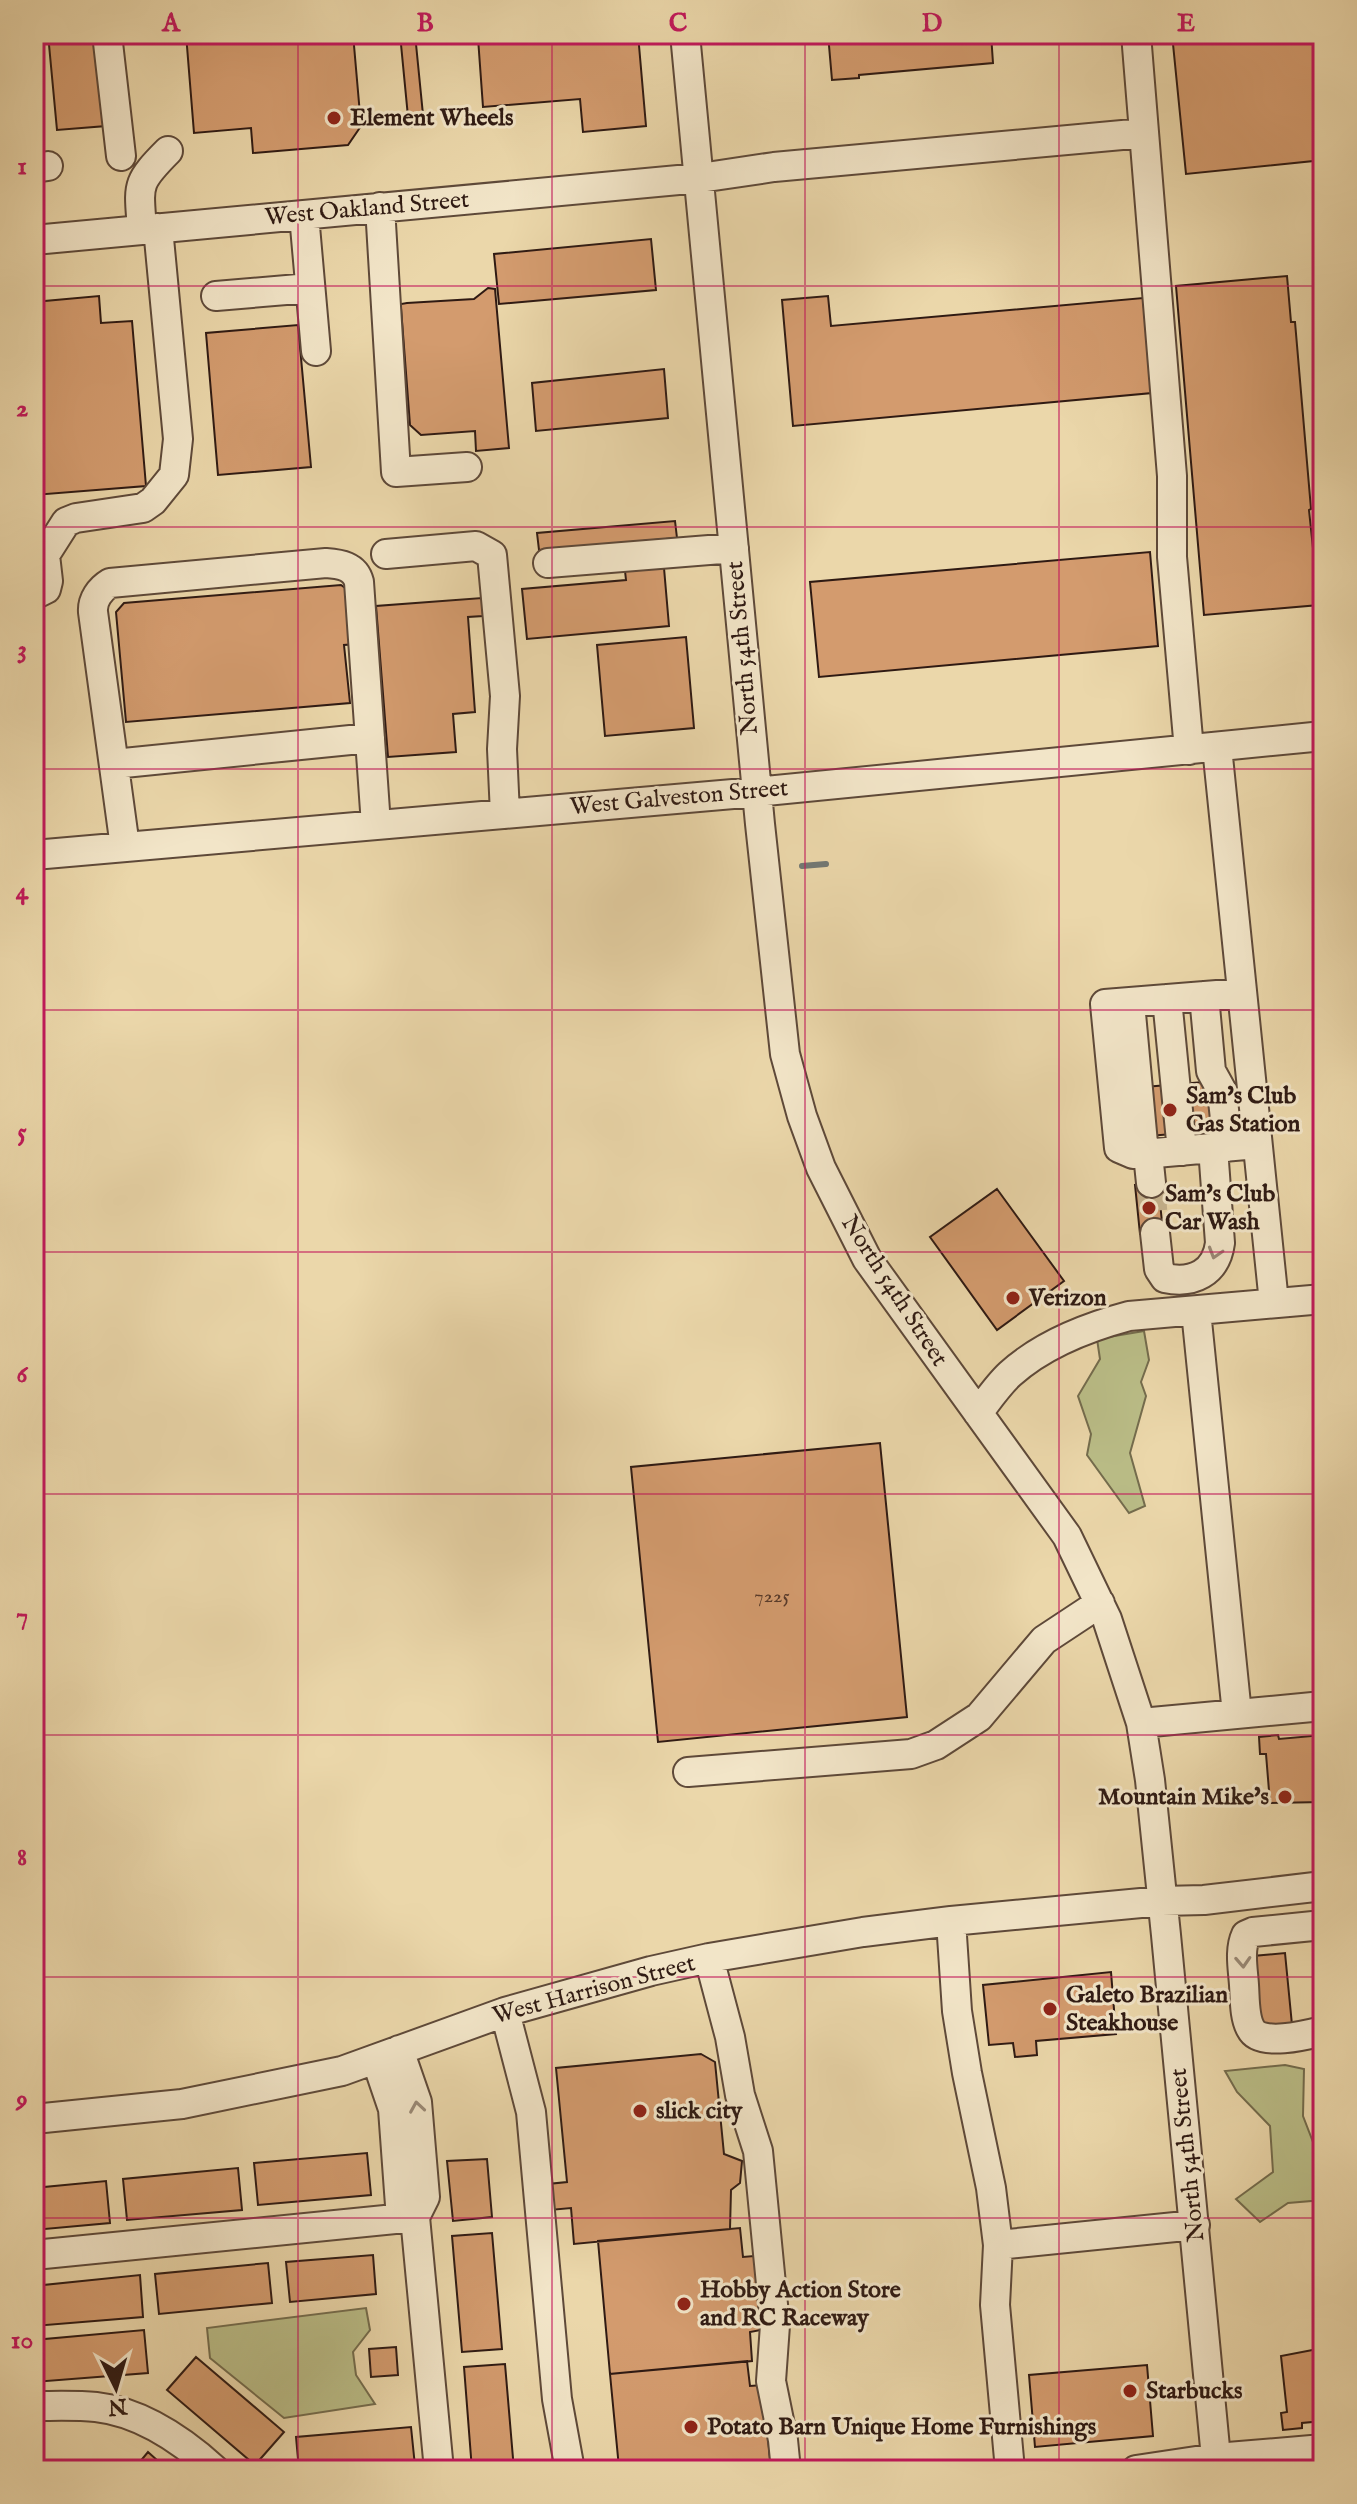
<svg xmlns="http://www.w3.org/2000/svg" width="1357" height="2504" font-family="'IM FELL English',serif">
	<rect width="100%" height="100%" fill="#ebd7aa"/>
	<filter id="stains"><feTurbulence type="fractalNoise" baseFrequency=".0025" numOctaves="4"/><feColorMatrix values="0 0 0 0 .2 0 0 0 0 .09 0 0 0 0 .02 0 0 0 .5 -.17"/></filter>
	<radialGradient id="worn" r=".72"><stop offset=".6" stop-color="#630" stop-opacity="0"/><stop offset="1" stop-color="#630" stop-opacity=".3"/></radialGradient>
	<path fill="#babd87" stroke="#746c4d" stroke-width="2" d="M1144,1331l5,29 -8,22 5,14 -16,57 15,53 -16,7 -42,-58 4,-21 -13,-38 22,-37 -3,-20z
		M1285,2065l19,4 -1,47 20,52v32l-35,3 -28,19 -24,-23 37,-27 -3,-46 -33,-34 -12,-21z
		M366,2308l4,22 -17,22 3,23 19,29 -91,14 -74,-60 -3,-30z"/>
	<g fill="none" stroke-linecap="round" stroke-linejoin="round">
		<path stroke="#727874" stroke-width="6" d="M802,866l24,-2"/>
	</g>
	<path fill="#d39b6e" stroke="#2f1a13" stroke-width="2" d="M48,34h50l8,92 -49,4z
		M186,34h167l8,92 -13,19 -95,8 -2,-25 -57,5z
		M400,34h15l9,91 -15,2z
		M482,34h156l8,92 -63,6 -3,-33 -97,8 -5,-69z
		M828,34h163l2,29 -134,12v3l-27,2z
		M1172,34h151v126l-137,14z
		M651,239l5,51 -157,14 -5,-50z
		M1287,276l4,46h4l16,187 -2,1 10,95 -115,10 -28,-329z
		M488,288l7,1 14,159 -33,3 -1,-20 -54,4 -11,-10 -9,-117v-4l6,-1 67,-4z
		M99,296l2,27 31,-2 14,165 -112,9v-193z
		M828,296l3,30 312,-28 9,95 -359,33 -11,-126z
		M298,325l13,142 -93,8 -12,-142z
		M664,369l4,49 -132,13 -4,-48z
		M675,521l2,17 -138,12 -2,-17z
		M1150,552l8,94 -339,31 -9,-95z
		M664,568l5,58 -142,13 -5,-50 104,-9 -1,-9z
		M341,585l11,8 5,51 -13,1 6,58 -224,19 -10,-110 8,-9z
		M482,598l1,18 -15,1 7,95 -22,2 3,38 -68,5 -12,-151z
		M686,637l8,91 -89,8 -8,-91z
		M1215,1081l5,49 -95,8 -4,-49z
		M1158,1183l5,49 -23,2 -5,-49z
		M997,1189l67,92 -67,49 -67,-93z
		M880,1443l27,274 -249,25 -27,-275z
		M1278,1735l1,4 44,-4v67l-53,1 -4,-49h-6l-1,-17z
		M1285,1953l7,72 -32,4 -7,-73z
		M1111,1972l5,62 -80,7 1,14 -22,2 -2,-14 -24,2 -6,-60z
		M701,2054l14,8 9,92 18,7 -2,22 -9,7 -1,39 -156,15 -3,-36 -21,2 -2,-26 19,-2 -11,-114z
		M367,2153l4,42 -113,10 -4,-42z
		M487,2159l5,58 -39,4 -6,-60z
		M238,2168l4,42 -115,10 -4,-41z
		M106,2181l4,42 -76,7v-42z
		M740,2228l3,29 11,-1 10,58 -3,16 -11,2 2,29 -142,13 -12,-133z
		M492,2233l10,116 -40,3 -10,-116z
		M373,2255l3,39 -86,8 -4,-40z
		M268,2263l4,40 -113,11 -4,-40z
		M140,2275l3,42 -109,9v-40z
		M144,2330l4,43 -114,9v-42z
		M396,2347l2,28 -27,2 -2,-28z
		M1323,2348v73l-21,2v5l-19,2 -2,-17 6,-1 -6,-56z
		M196,2357l88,75 -29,33 -88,-75z
		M747,2361l3,25 13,-1 8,85h-167l15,-2 -9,-94z
		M505,2364l9,106h-42l-8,-103z
		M1147,2365l6,71 -118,11 -6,-72z
		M411,2427l4,39 -49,4h-67l-3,-33z
		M148,2452l20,18h-35z"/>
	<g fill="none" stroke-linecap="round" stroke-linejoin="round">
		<path stroke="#c5b18c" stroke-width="28" stroke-dasharray="28 14" stroke-linecap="butt" d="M1151,1183l4,50"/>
		<g stroke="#5e4939" stroke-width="32">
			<path id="minor" d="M107,34l14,122
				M685,34l75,790 25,230 17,62 19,52 46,91 200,277 40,83 34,104 9,57 16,155 50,523 7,12
				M1136,34l36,442v81l17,193
				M34,168l14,-2
				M380,207l16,265 71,-5
				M304,215l12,136
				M142,230c-3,-45 -7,-46 26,-79
				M34,240l666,-62 74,-11 370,-34
				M216,296l94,-8
				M386,554l90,-8 16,9 13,141 -3,53 3,65
				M548,563l186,-15
				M34,595l12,-6 2,-8 -3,-26 21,-33 10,-4 67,-10 10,-7 21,-26 4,-36 -20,-211
				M1217,747l57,556
				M114,764l256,-26
				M125,847l-32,-235c-1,-12 7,-23 17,-29l216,-20c14,1 29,3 33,19l17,243
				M34,855l722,-63 567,-56
				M1242,993l-137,11 14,144 14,6h11l113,-10
				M1204,996l7,75 11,20 6,56
				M1167,999l15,152
				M1130,1003l14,151
				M1148,1154l3,29
				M1155,1233l4,36 6,9c28,6 51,-5 55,-35l-7,-95
				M1196,1311l41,403
				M978,1413c10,-13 20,-28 32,-39 32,-29 78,-47 119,-58l194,-17
				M1141,1723l182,-17
				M688,1772l223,-18 25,-9 43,-28 65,-77 56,-37
				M951,1921l6,90 10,62 24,115 7,57 -3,60 15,165
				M1323,1925l-70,7 -7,3c-7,15 -3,34 -2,50 1,13 0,33 7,44 9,18 56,6 72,2
				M709,1958l21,79 10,58 18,56 17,174 -4,56 12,59 3,30
				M505,2012l26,100 26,287 13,71
				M399,2050l18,52 8,95 -10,20 24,253
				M376,2059l17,50 8,110
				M34,2119l148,-15 160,-33 163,-59 146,-41 58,-13 154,-26 88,-11 211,-20 42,-1 119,-14
				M998,2245l197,-20
				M34,2255l381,-38
				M34,2406c20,0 42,-1 62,1 45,5 87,34 119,63
				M1136,2470l80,-12 107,-9"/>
		</g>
		<use href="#minor" stroke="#f2e5c8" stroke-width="28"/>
	</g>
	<defs><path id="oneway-chevron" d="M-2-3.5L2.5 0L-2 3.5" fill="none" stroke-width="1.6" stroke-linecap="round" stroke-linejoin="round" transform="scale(2)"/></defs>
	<g stroke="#9a8a77">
		<use href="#oneway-chevron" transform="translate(1215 1253) rotate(107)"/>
		<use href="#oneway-chevron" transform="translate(1243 1962) rotate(87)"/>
		<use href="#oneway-chevron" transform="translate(417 2107) rotate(-99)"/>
	</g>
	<path fill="none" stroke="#c2185b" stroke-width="2" stroke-opacity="0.55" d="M298,34v2436M552,34v2436M805,34v2436M1059,34v2436M34,286h1289M34,527h1289M34,769h1289M34,1010h1289M34,1252h1289M34,1494h1289M34,1735h1289M34,1977h1289M34,2218h1289"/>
	<g fill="#8f2418" stroke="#f2e5c8" stroke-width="3">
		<circle cx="334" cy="118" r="8"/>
		<circle cx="1170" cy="1110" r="8"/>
		<circle cx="1149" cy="1208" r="8"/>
		<circle cx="1013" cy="1298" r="8"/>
		<circle cx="1285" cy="1797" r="8"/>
		<circle cx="1050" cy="2009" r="8"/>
		<circle cx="640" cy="2111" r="8"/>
		<circle cx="684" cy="2304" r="8"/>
		<circle cx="1130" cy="2391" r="8"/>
		<circle cx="691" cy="2427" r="8"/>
	</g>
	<g text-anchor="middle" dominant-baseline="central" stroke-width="6" stroke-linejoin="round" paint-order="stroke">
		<g font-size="20" fill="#583a2a">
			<text x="772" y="1596">7225</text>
		</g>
		<g font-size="24" font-weight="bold" fill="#2f1a13" stroke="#f2e5c8" text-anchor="start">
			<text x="350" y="118">Element Wheels</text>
			<text x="1186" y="1096">Sam's Club<tspan x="1186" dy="28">Gas Station</tspan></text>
			<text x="1165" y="1194">Sam's Club<tspan x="1165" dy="28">Car Wash</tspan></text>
			<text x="1029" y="1298">Verizon</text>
			<text x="1269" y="1797" text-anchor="end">Mountain Mike's</text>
			<text x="1066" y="1995">Galeto Brazilian<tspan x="1066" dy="28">Steakhouse</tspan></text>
			<text x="656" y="2111">slick city</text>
			<text x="700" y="2290">Hobby Action Store<tspan x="700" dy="28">and RC Raceway</tspan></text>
			<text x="1146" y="2391">Starbucks</text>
			<text x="707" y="2427">Potato Barn Unique Home Furnishings</text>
		</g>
		<g font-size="24" fill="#2f1a13" stroke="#f2e5c8">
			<text transform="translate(367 209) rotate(-5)">West Oakland Street</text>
			<text transform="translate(743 648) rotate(-95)">North 54th Street</text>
			<text transform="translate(679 798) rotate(-5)">West Galveston Street</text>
			<text transform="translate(894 1291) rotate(57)">North 54th Street</text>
			<text transform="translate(594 1990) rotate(-15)">West Harrison Street</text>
			<text transform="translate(1188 2155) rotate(-96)">North 54th Street</text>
		</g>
	</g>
	<rect width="1357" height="2504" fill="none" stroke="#ebd7aa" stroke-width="88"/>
	<g transform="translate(116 2388) rotate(175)" stroke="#f2e5c8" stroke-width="6" paint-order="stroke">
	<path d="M0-6L14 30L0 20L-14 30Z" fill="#2f1a13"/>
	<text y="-12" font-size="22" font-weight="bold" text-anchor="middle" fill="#2f1a13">N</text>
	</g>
	<rect x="44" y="44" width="1269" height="2416" fill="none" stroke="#c2185b" stroke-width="3"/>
	<g font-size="26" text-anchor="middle" font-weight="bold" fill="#c2185b">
		<text x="171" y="31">A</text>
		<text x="425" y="31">B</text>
		<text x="678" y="31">C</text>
		<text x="932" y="31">D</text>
		<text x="1186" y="31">E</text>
		<text x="22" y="174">1</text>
		<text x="22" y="416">2</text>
		<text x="22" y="657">3</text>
		<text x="22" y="899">4</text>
		<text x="22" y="1140">5</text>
		<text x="22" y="1382">6</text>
		<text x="22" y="1624">7</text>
		<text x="22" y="1865">8</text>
		<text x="22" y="2107">9</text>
		<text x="22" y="2348">10</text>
	</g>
	<rect width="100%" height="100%" filter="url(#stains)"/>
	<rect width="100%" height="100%" fill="url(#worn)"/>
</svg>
